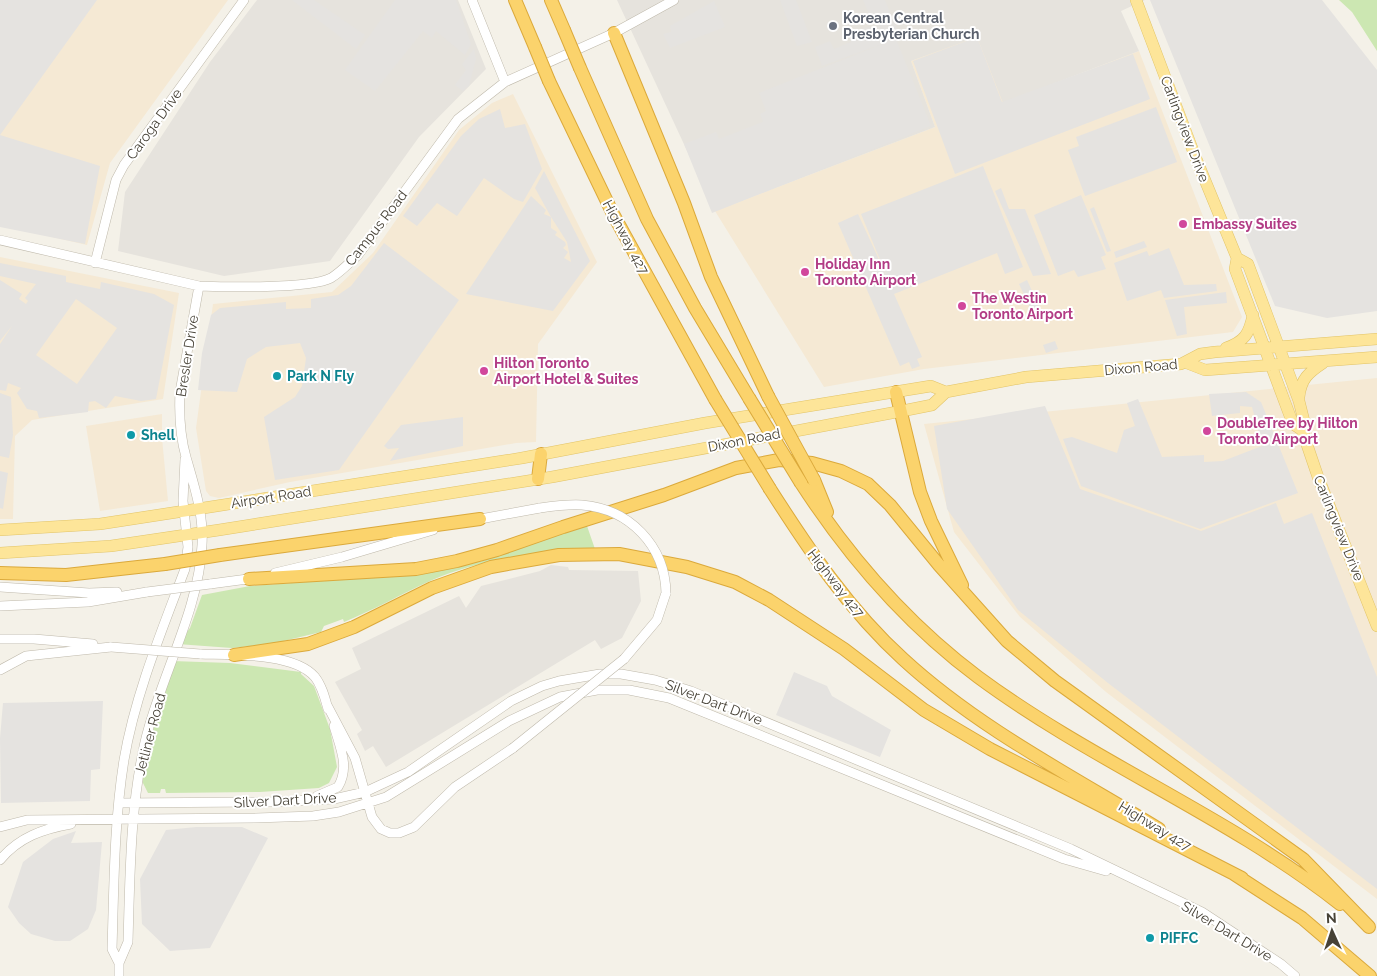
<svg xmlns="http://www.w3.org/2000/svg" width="1377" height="976" font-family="Raleway,sans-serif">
	<rect width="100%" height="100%" fill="#f4f1e8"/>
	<path fill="#f5e9d4" d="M0,0h228l-118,163 -23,82 -87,-20z
		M977,36l27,67 135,-52 103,266 -9,15 -309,37 -100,18 -109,-176 220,-84 -24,-66z
		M513,94l84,168 -59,82 -2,98 -20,1 -226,39 -71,16 -9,-2 -4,-5 -10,-63 17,-124 119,-12 41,-39 86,-123 33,-27z
		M0,257l179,36 -16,106 -131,21 -17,16 -2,83h-13z
		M1377,378v521l-271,-207 -86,-75 -66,-85 -30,-108z
		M162,414v24l6,63 -68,10 -14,-85z"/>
	<path fill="#e6e3dd" d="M257,0h201l28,69 -67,68 -89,124 -106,15 -106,-25 7,-59 85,-130z
		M617,0h528l-24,11 18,40 -136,52 -26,-66 -66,24 24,66 -220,84z
		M551,565l17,2 1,3 69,1 3,30 -19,37 -21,11 -6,-9 -209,127 -13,-21 -8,5 -8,-17 5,-4 -27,-48 26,-13 -9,-21 107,-52 7,12 15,-22 59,-15z"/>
	<path fill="#cce7b2" d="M1339,0h38v51l-25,-39z
		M584,526h3l8,23c-57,2 -111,9 -165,32 -29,13 -56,29 -86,41l-1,-3 -19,7 -3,6 -50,12 -39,4 -55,-4 13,-16 12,-33 48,-9 177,-13 56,-13z
		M172,661l58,2 71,9v2l13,12 16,43 7,38 -8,16 -10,5 -59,4 -94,1 -1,-4h-4l-1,4h-12l-6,-12 3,-20z"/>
	<path fill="#e5e3e0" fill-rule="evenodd" d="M0,0h97l-97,135 100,31 -15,78 -85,-17z
		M292,0h22l51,35 -9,14z
		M395,0h61l15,44 -6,11 -29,-24 -4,7 -9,-7 -48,60 -30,-21z
		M780,0h16l16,42 -15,4z
		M863,0h22l14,35 -8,3v2l5,-1 35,87 -219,87 -28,-69 32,-12 3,7 44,-17 -3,-8 6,-3 -7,-18 126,-50 -63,23 -7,-19 15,-6 4,8 17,-7 -3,-8 23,-8 3,6 3,-4 1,-5 -5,1z
		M1150,0h172l55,70v241l-50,7 -52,-12z
		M714,1l11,26 -55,21 -7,-14 8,-2 -1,-6z
		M977,37l25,65 131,-48 17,45 -195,75 -42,-113z
		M474,49l2,10 -7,27 -6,5 -8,-6 11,-15 -4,-6z
		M1156,107l21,55 -92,34 -17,-46 11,-4 -3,-9z
		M500,109l5,19 20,-4 17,45 -19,33 -9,-3 -30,-21 -27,38 -20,-13 -20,23 -14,-10 58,-80 18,-17z
		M983,166l40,101 -18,7 -8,-21 -103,41 28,63 -5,2 3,7 -8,3 -3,-7 -9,4 -62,-143 20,-9 30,65 -27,-65z
		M544,171l46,90 -37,50 -87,-17 65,-98 15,14 -2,4 7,3 -16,-29zM551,217l16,25 4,20 -7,-4 4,-6 -5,-4 3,-3 -1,-3 -10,-7 2,-3 -6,-4z
		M1001,188l8,21h16l26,65 -18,2 -38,-85z
		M1081,195l25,60 -5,2 5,12 -28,8 -4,-7 -16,6 -24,-61z
		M1094,207l17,44 -4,1 -17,-43z
		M1144,241l3,6 -31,11 -2,-6z
		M384,243l75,57 -120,170 -64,10 -11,-63 31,-20 7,-11 4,-28 -6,-15 -34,4 -19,12 -10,33 -39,-2 4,-37 9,-38 9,-7 66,-6v7l25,-1v-9l27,-4 13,-9z
		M1169,248l15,37 32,-1 1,7 -53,7 -3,-8 -34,11 -13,-38 33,-12 2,5z
		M0,263l66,13v6l34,7 1,-7 53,12 20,11 -18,94 -15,2 -26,-5 -9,12 -11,-7 -6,1 -1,10 -49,6 -2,-7 -10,-2 -10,-16 4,-5 -13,-5 -2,8 -6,-1v-46l12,-18 -12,15v-61l22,14 -3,5 7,5 2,-3 -3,-3 11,-14 -36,-8zM76,299l41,29 -40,56 -41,-29z
		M1027,280l12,26 -8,4 -12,-26z
		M1226,292l1,11 -43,4 3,27 -10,2 -12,-36z
		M1055,341l3,8 -12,4 -3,-8z
		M1246,392l15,10 37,91 -98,36 -119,-43 -18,-47 9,-2 45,16 7,-23 11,-4 -8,-23 11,-4 24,58 42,-2v7l19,-1 39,-15 -10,-39 -12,-1v7l-28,3 -3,-22z
		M0,393l11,4 2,38 -4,23 -9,-2z
		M1045,406l35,83 121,42 75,-28 8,21 28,-11 65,164v212l-269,-206 -90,-73 -71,-101 -13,-83z
		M463,417v29l-73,15 9,-13 -11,1 -4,-3 17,-21z
		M0,471l8,2 -5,36 -3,-1z
		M794,672l33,14 5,10 59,34 -11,27 -104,-42z
		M103,701l-3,68 -9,1 -1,31 -89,2 -1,-65 3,-35z
		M196,827h46l26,11 -58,110 -40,3 -28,-27 -2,-45 26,-49z
		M76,831l-5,12 31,-1 -6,68 -8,19 -18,12h-15l-24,-7 -12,-11 -11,-16 15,-45 30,-23z"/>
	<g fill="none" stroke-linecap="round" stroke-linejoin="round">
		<g stroke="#bfb9ab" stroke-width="10">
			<path id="minor" d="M472,0l33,82
				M0,240l199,46c26,1 111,3 132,-8 10,-6 18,-15 27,-23l100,-136 47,-37 109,-49 60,-33
				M95,263l21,-83 8,-15 120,-165
				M475,520l65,-12
				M275,573l67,-16 91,-27
				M210,584l45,-6
				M0,587l89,6 28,-1
				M0,606l88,-4 59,-10
				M0,639h34l59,5
				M200,654c30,1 94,-2 115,23 7,9 10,21 13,32
				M624,659l33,-39 9,-27
				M0,670l26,-14 85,-9
				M327,705l28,53 17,59 9,12 9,4h9l15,-6 41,-40 58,-39
				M317,796l21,-9c12,-20 2,-40 -4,-61
				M119,803l150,-1 65,-3 31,-7 43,-20 103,-71 31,-15 17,-5 41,-7h21l34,6 36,11 380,158 131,63 79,52 14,12
				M0,827l27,-7 229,-2 57,-2 26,-4 47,-15 123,-76 51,-24 37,-7h32l40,8 395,161 42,12
				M0,860c19,-23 43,-31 71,-36
				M119,963l-7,-14c2,-63 2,-127 12,-189 11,-65 38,-130 61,-191l3,-22 -5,-46 2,-42
				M119,976v-13l9,-21c2,-67 2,-135 17,-200 15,-64 54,-132 57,-197 2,-30 -8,-60 -16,-88 -6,-21 -7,-44 -6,-65l19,-106"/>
		</g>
		<g stroke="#e2c468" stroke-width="12">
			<path id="major" d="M1136,0l59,156 42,102 -2,11 58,155 9,6
				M1237,258l11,6 51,137 5,20 -2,9 16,47 59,149
				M1226,348c19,-7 23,-14 27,-33
				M1187,363l18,7 172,-13
				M1299,397c2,-18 9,-24 24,-34
				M0,530l100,-6 110,-17 312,-49 183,-35 226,-37 15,6
				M0,553l111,-7 108,-16 333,-53 350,-66 30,-6 14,-13 80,-15 155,-13 19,-10 15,-2 162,-13"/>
		</g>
		<g stroke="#dba93b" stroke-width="14">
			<path id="highway" d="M515,0l20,47
				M551,0l13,30
				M614,33l70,170 27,74 57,119
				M580,68l67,151 48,89 54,90
				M549,81l64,133 102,185
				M896,392l24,100 11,29 31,64
				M538,479l3,-25
				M814,480l13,32
				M801,483c48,74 106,141 177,194 115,85 250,139 362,227
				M770,489c39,61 79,121 133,170 75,69 169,117 256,170
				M220,555l260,-36
				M0,573l66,2 99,-11
				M249,579l167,-10 41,-8 40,-11 66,-23 101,-32 72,-27 43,-8 33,3 29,8 27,13 22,21 49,60 68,76 48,40 248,178 66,68
				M234,655l74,-11 46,-17 78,-39 59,-21 68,-12 60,-1 68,13 48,15 34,18 75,49 80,61 66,39 252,129
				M1234,874l68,44 68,58"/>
		</g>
		<use href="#minor" stroke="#fff" stroke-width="9"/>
		<use href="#major" stroke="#fde599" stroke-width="11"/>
		<use href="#highway" stroke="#fbd36c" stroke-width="12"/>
		<g stroke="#bfb9ab" stroke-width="10" stroke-linecap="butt">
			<path id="minor-bridge" d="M540,508c14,-2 28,-4 42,-3 48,4 83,41 84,88
				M147,592l63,-8
				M111,647l89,7
				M513,748l111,-89"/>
		</g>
		<g stroke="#dba93b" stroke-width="14" stroke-linecap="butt">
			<path id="highway-bridge" d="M564,30l16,38
				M535,47l14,34
				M768,396l46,84
				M749,398l52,85
				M715,399l55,90
				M165,564l55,-9"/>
		</g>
		<use href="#minor-bridge" stroke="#fff" stroke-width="9"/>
		<use href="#highway-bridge" stroke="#fbd36c" stroke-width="12"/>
	</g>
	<circle fill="#6b7280" stroke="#fff" stroke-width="2" cx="833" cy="26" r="5"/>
	<g fill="#d1479c" stroke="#fff" stroke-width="2">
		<circle cx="1183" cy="224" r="5"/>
		<circle cx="805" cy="272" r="5"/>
		<circle cx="962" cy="306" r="5"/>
		<circle cx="484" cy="371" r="5"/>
		<circle cx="1207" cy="431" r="5"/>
	</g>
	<g fill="#0f9aa8" stroke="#fff" stroke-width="2">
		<circle cx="277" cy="376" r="5"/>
		<circle cx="131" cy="435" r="5"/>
		<circle cx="1150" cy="938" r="5"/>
	</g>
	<g text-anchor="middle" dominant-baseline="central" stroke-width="4" stroke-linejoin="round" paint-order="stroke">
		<g font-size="14" font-weight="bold" fill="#5b616d" stroke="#fff" text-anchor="start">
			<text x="843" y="18">Korean Central<tspan x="843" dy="16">Presbyterian Church</tspan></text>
		</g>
		<g font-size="14" fill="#474237" stroke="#fff">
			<text transform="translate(154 124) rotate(-54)">Caroga Drive</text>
			<text transform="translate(1185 129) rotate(69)">Carlingview Drive</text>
			<text transform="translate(376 228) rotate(-52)">Campus Road</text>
			<text transform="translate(626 237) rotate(62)">Highway 427</text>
			<text transform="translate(187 356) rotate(-81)">Bresler Drive</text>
			<text transform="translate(1141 367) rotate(-5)">Dixon Road</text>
			<text transform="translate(744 440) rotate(-11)">Dixon Road</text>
			<text transform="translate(271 497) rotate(-9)">Airport Road</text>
			<text transform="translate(1339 528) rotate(68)">Carlingview Drive</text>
			<text transform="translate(836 583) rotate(52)">Highway 427</text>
			<text transform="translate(714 702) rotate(21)">Silver Dart Drive</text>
			<text transform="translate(150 734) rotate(-75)">Jetliner Road</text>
			<text transform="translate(285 800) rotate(-3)">Silver Dart Drive</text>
			<text transform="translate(1155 826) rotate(31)">Highway 427</text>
			<text transform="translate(1227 931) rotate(31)">Silver Dart Drive</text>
		</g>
		<g font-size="14" font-weight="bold" fill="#b23c85" stroke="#fff" text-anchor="start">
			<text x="1193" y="224">Embassy Suites</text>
			<text x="815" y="264">Holiday Inn<tspan x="815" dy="16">Toronto Airport</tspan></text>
			<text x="972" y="298">The Westin<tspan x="972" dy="16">Toronto Airport</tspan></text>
			<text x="494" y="363">Hilton Toronto<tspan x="494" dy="16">Airport Hotel &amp; Suites</tspan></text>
			<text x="1217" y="423">DoubleTree by Hilton<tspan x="1217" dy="16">Toronto Airport</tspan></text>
		</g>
		<g font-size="14" font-weight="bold" fill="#0d838f" stroke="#fff" text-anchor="start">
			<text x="287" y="376">Park N Fly</text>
			<text x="141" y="435">Shell</text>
			<text x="1160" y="938">PIFFC</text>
		</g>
	</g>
	<g transform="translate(1332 931) rotate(357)" stroke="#ffffff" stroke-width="4" paint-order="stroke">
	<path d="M0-4L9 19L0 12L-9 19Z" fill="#474237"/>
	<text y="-8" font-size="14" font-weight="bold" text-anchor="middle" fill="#474237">N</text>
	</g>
</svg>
